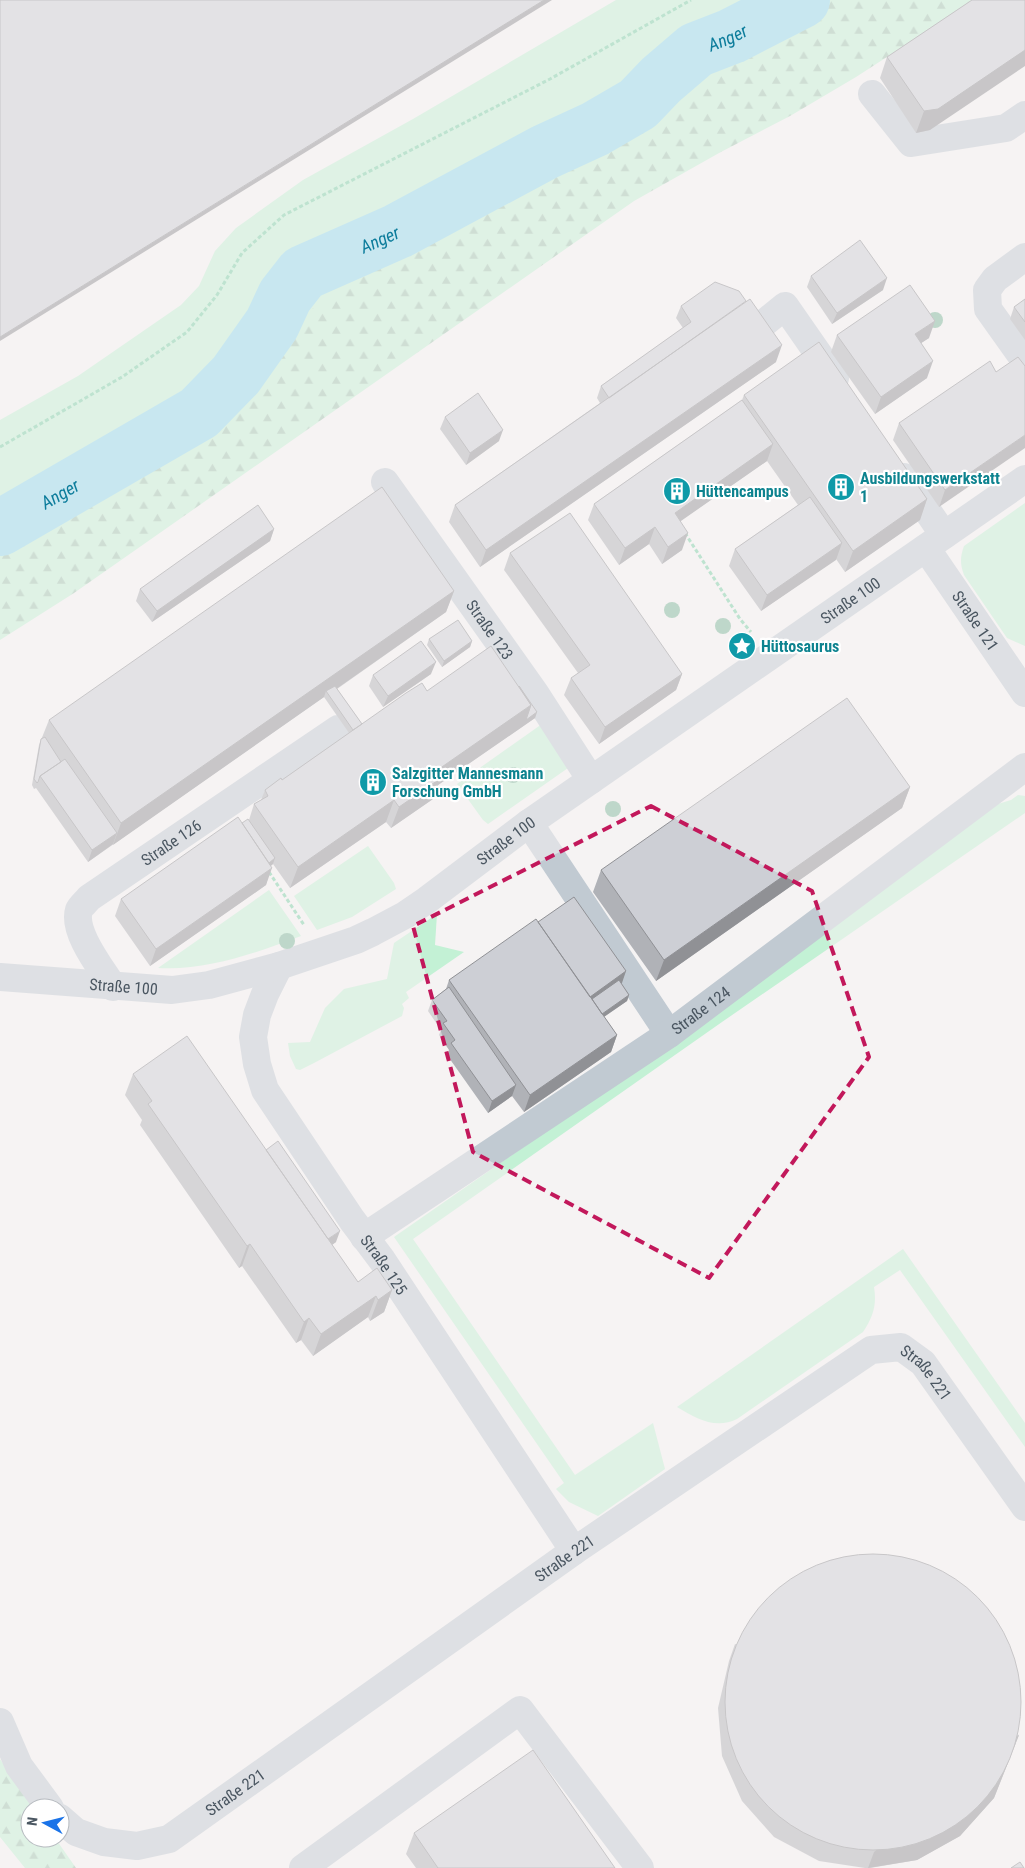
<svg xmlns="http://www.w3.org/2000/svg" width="1025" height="1868" font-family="'Roboto Condensed',sans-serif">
	<defs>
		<pattern id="forest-firs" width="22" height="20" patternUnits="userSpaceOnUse" patternTransform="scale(1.25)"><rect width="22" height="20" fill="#c3f1d5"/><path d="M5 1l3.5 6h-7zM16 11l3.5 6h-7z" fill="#a0c6b0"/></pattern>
	</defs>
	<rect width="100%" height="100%" fill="#f5f3f3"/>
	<path fill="#c3f1d5" d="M616,0h270l-886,564v-144l78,-44 103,-71 18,-19 16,-35 21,-23 67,-48 110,-61z
		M1025,503v143l-18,-8 -43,-63c-4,-11 -4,-18 0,-29z
		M542,724l26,44 -80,56 -5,-4 -26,-36z
		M1018,795l7,1v17l-303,209 -309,217 162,236 78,-52 12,46 -67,47 -29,-14 -13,-13 8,-6 -170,-246 292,-203 312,-230 13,-4z
		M368,846l26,37 2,6 -44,28 -35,13 -23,-34z
		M269,890l32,46c-45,17 -95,35 -143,32z
		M437,914l-2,31 29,7 -58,40 3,6 -7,6 2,4 -2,8 -88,47 -14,7 -4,-1 -6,-13 -2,-13 22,-1 15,-34 19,-19 43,-10 7,-36z
		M903,1249l122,174v24l-125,-177 -26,17c3,18 -1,30 -11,45l-126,87c-22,11 -41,-1 -60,-12z"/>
	<path fill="url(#forest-firs)" d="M829,0h146l-119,77 -66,39 -71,37 -85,48 -560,392 -74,47v-88l214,-134 20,-24 50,-67 204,-131 61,-33 33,-11 71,-39 17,-26 19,-16 28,-17 30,-12 52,-30z
		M0,1759l34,49h-4v30h25l21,30h-51l-25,-31z"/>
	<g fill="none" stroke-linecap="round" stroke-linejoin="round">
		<path stroke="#90daee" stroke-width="56" id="s1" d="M0,528l199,-115 37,-38 36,-51 13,-28 18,-23 95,-42 147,-79 50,-23 43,-25 23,-24 35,-30 36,-14 70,-36"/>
		<path stroke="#7ad0a6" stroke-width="3" stroke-dasharray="4 2.5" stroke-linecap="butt" d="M0,447l122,-70 65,-45 30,-37 25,-42 42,-38 266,-136 141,-79
			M685,533l55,86 11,13
			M269,872l35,53"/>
		<g stroke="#c1cad2" stroke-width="28">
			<path d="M872,94l39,49 95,-15 19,-13"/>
			<path d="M1025,257l-30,22 -8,11 1,19 37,52"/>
			<path d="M763,324l22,-18 50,72"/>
			<path d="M904,477l40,58"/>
			<path id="s2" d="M385,482l150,211 56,87"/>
			<path id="s3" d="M926,548l99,145"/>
			<path d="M529,823l140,211"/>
			<path id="s4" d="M279,966l-14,28 -8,21 -4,22 4,27 8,26 87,130 30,40 192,291"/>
			<path id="s5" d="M0,977l172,13 37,-5 70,-19 77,-26 17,-8 32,-17 22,-15 102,-77 496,-344"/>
			<path id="s6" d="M113,987c-11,-18 -41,-55 -34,-77 2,-4 8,-9 10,-12l249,-169"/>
			<path id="s7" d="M364,1237l305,-203 356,-267"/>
			<path d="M0,1722l19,44 31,42"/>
			<path id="s8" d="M60,1818l16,14 28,10 33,4 32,-7 405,-288 297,-201 30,-3 22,16 102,144"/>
			<path d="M303,1868l217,-158 120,158"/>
		</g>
	</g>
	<g fill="#7bb799">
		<circle cx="935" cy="320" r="8"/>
		<circle cx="672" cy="610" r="8"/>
		<circle cx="723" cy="626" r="8"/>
		<circle cx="513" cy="775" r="8"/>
		<circle cx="613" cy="809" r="8"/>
		<circle cx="287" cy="941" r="8"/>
	</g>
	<path fill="#b0b2b7" d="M972,0l-42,130 -14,3 -36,-55 7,-21z
		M811,276l72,14 -51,34 -25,-37z
		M1025,299v41l-15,-21 4,-12z
		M681,306l95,56 -296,205 -31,-45 6,-17 145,-102 -3,-5 4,-12 82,-58 -7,-10z
		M837,335l92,3 -8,5 6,35 -52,36 -44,-62z
		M996,372l-57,135 -46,-67 6,-17z
		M744,395l183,104 -7,21 -75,52 -9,-13 -75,52 -32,-45 6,-17 63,-44 -31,-44 -87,60 2,29 -20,14 -13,-20 -30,21 -31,-45 6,-16 148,-104z
		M445,417l54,24 -33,24 -26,-36z
		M274,529l-4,12 -118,81 -16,-21 4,-12z
		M510,553l172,121 -6,16 -77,54 -35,-49 7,-17 7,-5 -74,-103z
		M454,591l-8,21 -109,77 25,35 65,-33 110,21 -2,6 -97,67 -5,14 -42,29 -5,-6 -96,66 -17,-24 -2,2 -5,19 -116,81 -35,-50 6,-17 121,-76 7,-3 5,-16 7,-4 4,-10 17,-10 67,-47 -25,-36 -236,165 -52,-74 -2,1 -2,-4 7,-40 10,-25z
		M429,639l43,2 -2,6 -28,20 -15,-22z
		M431,674l-48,33 -14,-21 4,-11z
		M910,787l-8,21 -246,173 -63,-89 8,-22z
		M538,922l88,49 -5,12 8,12 -2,6 -23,16 13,18 -6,17 -87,60 -12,-16 -24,17 -41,-58 2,-5 -10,-15 2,-5 -13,-19 4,-11 14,-11 3,-9z
		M133,1074l133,76 70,92 -4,3 26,37 34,8 -8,22 -14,9 -2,-4 -55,39 -12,-16 -5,3 -54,-77 -3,2 -99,-143 2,-5 -17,-25z
		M735,1644l284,91 -25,63 -34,38 -43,24 -47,8h-5l-46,-7 -45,-24 -32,-36 -20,-45 -4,-48 11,-47z
		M414,1833l201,35h-199l-10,-14z"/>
	<path fill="#909195" d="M544,0h8l-552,341v-4z
		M1025,50v16l-95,64 -14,3 8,-22z
		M887,278l-4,12 -51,34 5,-11z
		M935,321l-6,17 -20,13 6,-17z
		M782,345l-6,17 -296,205 6,-17z
		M933,361l-6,17 -52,36 6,-17z
		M503,430l-4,11 -33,24 4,-12z
		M1025,435v13l-86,59 6,-17z
		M773,444l-6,17 -99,69 7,-17z
		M927,499l-7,21 -75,52 8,-21z
		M655,527l-6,17 -30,21 6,-17z
		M274,529l-4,12 -118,81 5,-11z
		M688,533l-6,17 -20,14 6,-17z
		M842,543l-6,17 -75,51 6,-16z
		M454,591l-8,21 -117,82 -3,-3 -2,6 -211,148 8,-22z
		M472,641l-2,6 -28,20 2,-6z
		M436,662l-5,12 -48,33 5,-11z
		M682,674l-6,16 -77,54 6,-17z
		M531,705l6,7 -2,6 -97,67 -5,14 -42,29 8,-21 37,-36z
		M910,787l-8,21 -246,173 8,-21z
		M394,800l-8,22 -96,66 8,-21z
		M117,833l-4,11 -25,18 4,-12z
		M275,858l-2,6 -14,10 2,-6z
		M272,868l-6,17 -116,81 6,-17z
		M626,971l-4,12 -36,25v-9z
		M629,995l-2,6 -35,24 2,-5z
		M617,1035l-6,17 -87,60 6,-17z
		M516,1085l-4,11 -24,17 4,-12z
		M340,1231l-4,11 -17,12 5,-12z
		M250,1244l-8,22 -3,2 8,-22z
		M392,1290l-8,22 -14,9 8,-21z
		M376,1296l-8,21 -55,39 8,-22z
		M309,1318l-8,22 -5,3 8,-21z
		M1019,1735l-25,63 -34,38 -43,24 -49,8 6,-16z"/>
	<path fill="#cdcfd5" stroke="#909195" d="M0,0h544l-544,337z
		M972,0h53v50l-87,59 -14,2 -37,-54z
		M860,240l27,38 -50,35 -26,-37z
		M715,282l24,9 7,10 -137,97 -8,-12 90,-64 -10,-16z
		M910,285l25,36 -20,13 18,27 -52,36 -44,-62z
		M750,299l32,46 -296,205 -31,-45z
		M1025,299v23l-11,-15z
		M819,342l108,157 -74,52 -109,-156z
		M1018,357l7,9v69l-80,55 -46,-67 91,-62 6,11z
		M478,393l25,37 -33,23 -25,-36z
		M742,400l31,44 -98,69 13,20 -20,14 -13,-20 -30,21 -31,-44z
		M382,487l72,104 -333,232 -72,-103z
		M810,497l32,46 -75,52 -32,-46z
		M258,505l16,24 -117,82 -17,-22z
		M570,513l112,161 -77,53 -34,-49 19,-13 -80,-112z
		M458,620l14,21 -28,20 -15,-22z
		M421,641l15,21 -48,34 -15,-21z
		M491,646l40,59 -95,66 5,7 -42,29 -5,-7 -96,67 -44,-63 14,-8 -3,-6 16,-12 1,2 124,-87 16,-10 5,8z
		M335,686l27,38 -9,6 -27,-39z
		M519,686l18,26 -11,8 5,-15z
		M847,698l63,89 -246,173 -63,-90z
		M45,737l16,25 -21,14 -2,6 -1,1 -3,-4 7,-40z
		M65,759l52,74 -25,17 -52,-74z
		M238,817l34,51 -116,81 -35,-50z
		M248,819l27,39 -6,5 -27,-40z
		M574,897l52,74 -36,26 -52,-75z
		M536,919l81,116 -87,60 -81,-115z
		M619,980l10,15 -27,19 -10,-15z
		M449,987l67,98 -24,16 -41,-58 4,-3 -12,-17 4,-2 -15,-21z
		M187,1036l171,246 19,-14 15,22 -14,10 -2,-4 -55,38 -12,-16 -5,4 -54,-78 -3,2 -99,-142 4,-3 -19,-27z
		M278,1141l62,90 -12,8 -62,-89z
		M725 1702a148 148 0 1 1 296 0a148 148 0 1 1-296 0Z
		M533,1750l82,118h-177l-24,-35z
		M1020,1862l4,6h-13z"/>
	<path d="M0 0H1025V1868H0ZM651,806l161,85 57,166 -160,221 -236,-126 -60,-226z" fill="#f5f3f3" fill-opacity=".55" fill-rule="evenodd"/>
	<path fill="none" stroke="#c2185b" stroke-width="4" stroke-dasharray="10 6" stroke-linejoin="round" d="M651,806l161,85 57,166 -160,221 -236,-126 -60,-226z"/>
	<defs>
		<g id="building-disc" transform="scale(1.4375)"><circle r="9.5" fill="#0f9aa8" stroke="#fff"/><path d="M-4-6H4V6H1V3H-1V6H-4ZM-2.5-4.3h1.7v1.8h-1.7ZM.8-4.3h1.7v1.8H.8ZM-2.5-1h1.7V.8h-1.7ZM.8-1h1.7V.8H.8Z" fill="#fff"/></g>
		<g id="sight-disc" transform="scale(1.4375)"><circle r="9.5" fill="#0f9aa8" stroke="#fff"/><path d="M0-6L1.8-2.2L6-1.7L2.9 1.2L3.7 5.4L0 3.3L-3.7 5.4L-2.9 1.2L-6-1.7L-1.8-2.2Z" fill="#fff"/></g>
	</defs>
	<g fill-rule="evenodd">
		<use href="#building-disc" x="841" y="487"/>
		<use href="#building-disc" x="677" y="491"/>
		<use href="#sight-disc" x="742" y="646"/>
		<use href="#building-disc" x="373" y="782"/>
	</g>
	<g text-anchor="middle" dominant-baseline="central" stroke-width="4.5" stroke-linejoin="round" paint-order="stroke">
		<g font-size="16" font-weight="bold" fill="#0d838f" stroke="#fff" text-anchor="start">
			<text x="860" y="478">Ausbildungswerkstatt<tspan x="860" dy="18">1</tspan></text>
			<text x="696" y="491">Hüttencampus</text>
			<text x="761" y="646">Hüttosaurus</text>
			<text x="392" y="773">Salzgitter Mannesmann<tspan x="392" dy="18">Forschung GmbH</tspan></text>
		</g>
		<g font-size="16" fill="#4a5661" stroke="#fff">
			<text stroke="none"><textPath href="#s5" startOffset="964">Straße 100</textPath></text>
			<text stroke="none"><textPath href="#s3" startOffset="88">Straße 121</textPath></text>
			<text stroke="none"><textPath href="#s2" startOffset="181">Straße 123</textPath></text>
			<text stroke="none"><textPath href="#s5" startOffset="544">Straße 100</textPath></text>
			<text stroke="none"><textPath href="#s6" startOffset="201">Straße 126</textPath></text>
			<text stroke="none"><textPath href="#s5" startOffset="124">Straße 100</textPath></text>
			<text stroke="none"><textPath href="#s7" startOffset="406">Straße 124</textPath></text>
			<text stroke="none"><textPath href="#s4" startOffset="342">Straße 125</textPath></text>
			<text stroke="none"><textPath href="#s8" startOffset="1039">Straße 221</textPath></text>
			<text stroke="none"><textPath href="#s8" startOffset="602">Straße 221</textPath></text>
			<text stroke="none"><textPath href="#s8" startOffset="198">Straße 221</textPath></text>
		</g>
		<g font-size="18" font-style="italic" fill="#0c7c9b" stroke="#fff">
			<text stroke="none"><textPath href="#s1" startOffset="894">Anger</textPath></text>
			<text stroke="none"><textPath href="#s1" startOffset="489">Anger</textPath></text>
			<text stroke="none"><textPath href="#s1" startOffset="69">Anger</textPath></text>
		</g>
	</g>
	<g transform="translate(45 1823) rotate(277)"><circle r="24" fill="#ffffff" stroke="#b7bbc0"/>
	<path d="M0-4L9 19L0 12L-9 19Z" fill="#1a73e8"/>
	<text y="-8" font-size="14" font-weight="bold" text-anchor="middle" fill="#4a5661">N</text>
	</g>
</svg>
